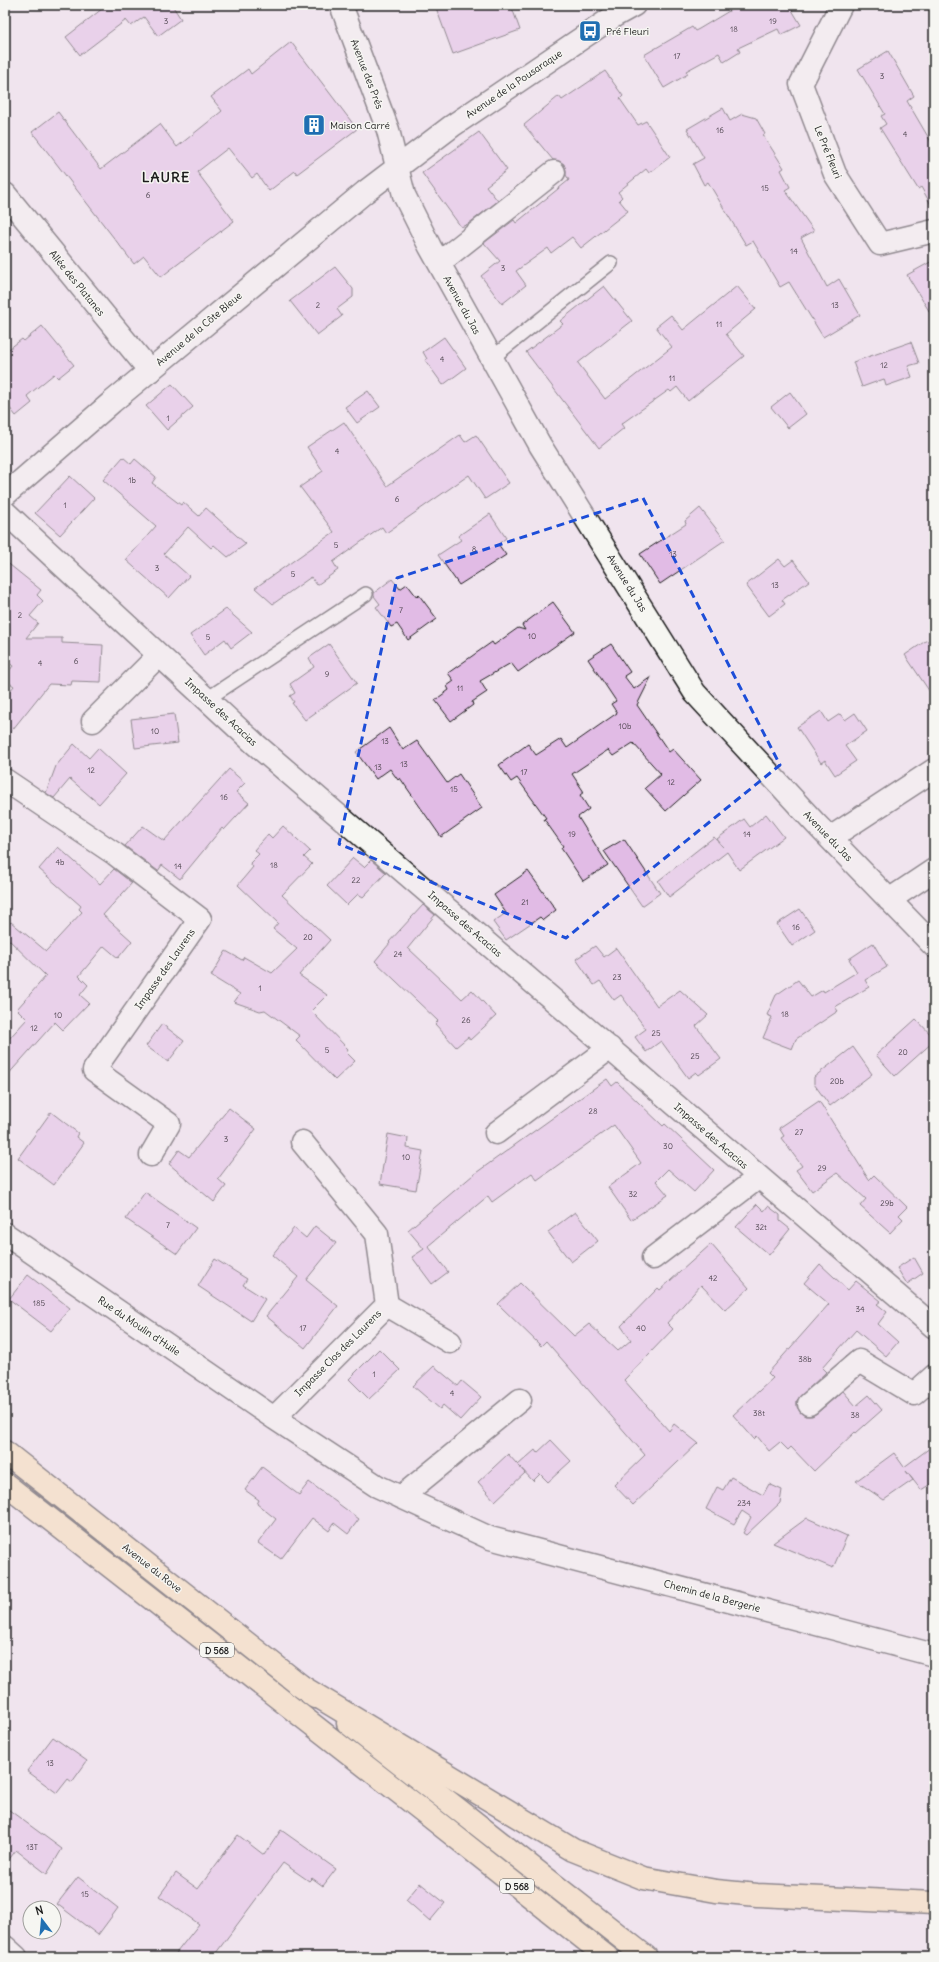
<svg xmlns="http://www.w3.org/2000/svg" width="939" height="1962" font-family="Delius,sans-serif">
	<rect width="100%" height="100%" fill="#f0e4ee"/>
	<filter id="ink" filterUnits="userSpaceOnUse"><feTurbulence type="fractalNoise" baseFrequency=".025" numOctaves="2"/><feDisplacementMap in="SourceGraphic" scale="8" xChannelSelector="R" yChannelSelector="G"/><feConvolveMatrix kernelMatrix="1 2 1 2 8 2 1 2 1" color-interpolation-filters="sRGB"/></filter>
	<g filter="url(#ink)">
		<path fill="#e1bbe5" stroke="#1c1c1c" d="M107,5h65l9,14 -23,17 -14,-19 -13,9 -5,-6 -46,35 -14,-18z
			M435,5h76l9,25 -67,24z
			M739,5h50l12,20 -20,10 -3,-6 -40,19 2,4 -16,10 -5,-9 -33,18 2,3 -24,14 -20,-33 48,-28 3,4 4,-2z
			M291,42l66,87 -60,45 -2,-3 -26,20 -12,-17 -5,4 -24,-30 -31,24 37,49 -73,56 -17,-21 -10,8 -102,-132 26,-20 43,57 59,-45 17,23 45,-36 -11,-14 37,-28 3,5z
			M888,51l26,45 -7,5 27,46v63l-13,-23 -3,2 -38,-61 6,-4 -5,-8 4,-2 -27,-45z
			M605,71l18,25 -3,3 18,26 8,-4 24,36 -21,16 -3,-4 -28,23 4,5 -3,3 9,11 -47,37 -9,-11 -21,16 -3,-5 -32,23 10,14 -24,19 -21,-28 19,-15 -16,-18 30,-23 2,3 53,-43 -3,-5v-5l-2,-6 -5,-3 -6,-1 -29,-35 35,-29 3,4z
			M723,108l7,13 12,-7 14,4 9,16 -2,1 21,33 -3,2 9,17 -5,3 29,41 -13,7 26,49 12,-8 21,36 -37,22 -34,-55 -9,5 -27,-46 -7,4 -38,-63 -4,3 -11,-21 11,-6 -17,-29z
			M479,132l28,38 -21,16 12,15 -30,23 -7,3 -39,-54z
			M934,260v59l-27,-44z
			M335,267l18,22v8l-16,12 5,7 -25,19 -27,-34z
			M604,286l28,35 -54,42 27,36 67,-52 -16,-20 15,-12 12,15 54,-44 19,23 -30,25 18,22 -56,45 -11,-14 -6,5 -2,-2 -48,34 3,4 -25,20 -73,-96 37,-28 -3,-3z
			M42,326l32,39 -16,13 -4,-4 -27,22 5,7 -16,13 -11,-14v-50l17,-13 2,2z
			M444,337l22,31 -23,17 -18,-25 2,-1 -4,-7z
			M911,342l8,21 -11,3 4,11 -26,9 -2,-7 -22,8 -9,-25z
			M172,384l21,23 -26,23 -21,-24z
			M368,391l12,16 -23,16 -12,-16z
			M790,392l16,22 -18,14 -17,-21z
			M344,422l43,64 73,-51 5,7 11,-7 33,48 -24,16 -16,-24 -83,58 -4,-6 -49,35 5,8 -21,15 -6,-8 -38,27 -18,-16 79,-56 -34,-45 23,-16 -16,-24z
			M123,457l8,7 4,-5 21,18 -4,6 29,22 2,-3 16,14 7,-8 40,36 -18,13 -14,-12 -3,3 -23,-21 -24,27 25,22 -20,22 -43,-38 30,-34 -53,-46z
			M70,476l24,22 -34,37 -25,-22z
			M700,508l25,32 -65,44 -20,-30 46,-30 -1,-3z
			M490,514l16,24 -8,6 8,11 -47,30 -21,-30 23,-15 -3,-4z
			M779,559l6,7 8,-6 16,21 -27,19 3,4 -16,12 -23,-31z
			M5,561l36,29 -4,5 6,6 -13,15 8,7 -12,15h36v5l41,2 -2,37 -29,-1 -1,4 -22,-1 -44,55v-42l9,-11 -9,-6v-4l8,-10 -5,-4 -3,4z
			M392,579l8,10 7,-5 10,13 2,-2 18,24 -29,21 -11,-16 -6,3 -15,-20 4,-3 -6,-8v-3z
			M553,602l22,30 -57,40 -7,-9 -31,18 7,11 -15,10 1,3 -22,16 -16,-21 14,-10 -2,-4 7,-5 -6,-8 44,-31 2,3 24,-17 7,2 -3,-5z
			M226,609l26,23 -21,16 -6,-9 -21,16 -14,-20z
			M927,640l6,10 1,-1v49l-29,-43z
			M329,644l28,39 -52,37 -13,-17 2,-1 -4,-6 5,-3 -5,-9 24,-17 -5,-9z
			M611,644l19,28 -6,4 10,13 17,-12 -14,28 32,47 4,-3 28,31 -35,31 -21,-23 16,-14 -28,-31 -20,13 -5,-6 -36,24 12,18 -4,3 9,14 -11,8 30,48 -25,16 -22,-33 2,-2 -19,-27 2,-1 -29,-40 -6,4 -12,-17 29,-21 8,11 25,-16 6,9 50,-35 -6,-9 5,-3 -28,-42z
			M821,711l7,11 12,-8 5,6 10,-7 12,18 -22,15 11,15 -21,14 -10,-15 -4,3 -24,-36z
			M174,714l4,29 -43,5 -4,-29z
			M389,728l14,22 14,-9 30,42 12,-9 23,34 -41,29 -41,-59 -2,2 -8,-11 -14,10 -20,-27z
			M74,744l15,14 9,-10 28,26 -27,30 -29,-25 -16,19 -8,-5 10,-27z
			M229,769l16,14 -9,9 13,11 -25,27 -2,-2 -42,51 -18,-14 -4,6 -33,-25 18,-20 21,15z
			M766,814l18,23 -45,33 -12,-18 -58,45 -11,-16 56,-44 9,10 -6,-8 27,-20 6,8z
			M283,826l27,25 -6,6 8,7 -30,31 48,45 -31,35 28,20 -16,16 37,38 -2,3 9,9 -20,19 -39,-40 4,-4 -35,-26 -5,1 -26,-9 6,-8 -29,-18 15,-25 16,9 2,-3 28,16 25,-24 -24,-20 5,-6 -40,-38 15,-18 -3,-4 9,-9 -5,-4 14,-16 4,4z
			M624,839l36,54 -18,13 -38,-55z
			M58,847l42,37 14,-15 18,14 -29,32 29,26 -14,17 -14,-12 -25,30 9,9 -8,10 9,8 -26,27 -8,-8 -50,56v-35l22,-24 -10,-10 29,-33 -41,-40v-8l6,-6 35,29 36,-39 -3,-3 2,-3 -42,-37z
			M353,858l11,9 7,-7 15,13 -23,24 -5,-3 -11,11 -20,-19z
			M528,871l28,39 -13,10 -3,-3 -34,23 -13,-18 13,-9 -12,-18z
			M423,905l12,10 -27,33 54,51 10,-9 24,26 -26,24 -2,-3 -12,10 -21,-23 3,-3 -63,-60 15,-18 -1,-1z
			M800,909l15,21 -23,16 -15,-22z
			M873,943l14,24 -22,13 4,7 -34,20 3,4 -42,28 -4,10 -29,-11 9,-21 -5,-2 9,-20 22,-15 13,17 12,-7 1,2 33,-20 -8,-13z
			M595,946l9,11 12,-9 41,58 23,-16 28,25 -12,11 25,33 -22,16 -3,-3 -8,6 -27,-37 -15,11 -11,-15 11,-8 -25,-34 -7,5 -14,-19 -6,4 -18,-26z
			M916,1019l18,19v3l-39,35 -19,-21z
			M162,1024l22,17 -16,21 -22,-16z
			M853,1047l19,27 -42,32 -16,-22v-7z
			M607,1079l5,7 5,-4 46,44 2,-2 49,46 -20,22 -26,-23 -12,12 12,14 -37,25 -23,-33 33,-24 -27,-38 -77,55 -5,-7 -40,29 -4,-6 -60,50 20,26 -16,12 -20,-27 12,-8 -16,-19 65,-55z
			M819,1101l50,79 5,-5 33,32 -8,8 4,4 -13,14 -30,-27 6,-7 -29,-26 -25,18 -16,-21 6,-4 -21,-28 3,-2 -5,-8z
			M229,1108l27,21 -38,50 8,7 -12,16 -45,-38 10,-14 10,7z
			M51,1112l27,21 -2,4 8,6 -30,42 -36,-27z
			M388,1134l20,4 -1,10 16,3 -7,39 -36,-6z
			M145,1192l51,36 -19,26 -51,-35z
			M757,1204l7,7 4,-5 12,9v6l10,8 -21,26 -33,-28z
			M575,1212l23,29 -27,21 -23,-30z
			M315,1226l21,17 -30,37 32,26 -33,42 -39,-32 32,-39 -26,-22 22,-27 12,10z
			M711,1244l38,44 -24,22 -24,-25 -34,38 6,6 -49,51 45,51 5,-7 24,19 -65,62 -19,-20 31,-30 -99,-114 -5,5 -43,-42 22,-21 54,53 15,-12 29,27 13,-11 -10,-14 37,-38 2,2z
			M914,1257l9,16 -16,11 -10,-16z
			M215,1259l32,20 -4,6 22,14 -14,22 -53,-35z
			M820,1264l28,26 8,-9 25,20 -4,3 10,8 -9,12 20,18 -12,14 -30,-26 -34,38 4,4 -29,28v7l3,5 5,4h7l5,-3 26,-22 13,15 13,-11 13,15 -26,23 -1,-1 -41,39 -23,-24 -3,3 -8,-8 -11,9 -12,-15 -3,3 -21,-24 40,-37 -5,-5 61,-69 -25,-21z
			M28,1275l42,33 -19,23 -42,-32z
			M379,1349l21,21 -31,29 -20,-20z
			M434,1366l24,20 4,-5 19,16 -21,23 -17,-15 -3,4 -27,-23z
			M551,1440l20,21 -23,21 -8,-8 -7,7 -15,-16 17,-15 2,3z
			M934,1445v37l-13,8 -15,-19 7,9 -29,20 -28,-19 38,-28 10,14z
			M508,1454l17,19 -30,28 -17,-19z
			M262,1467l37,28 10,-13 50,37 -11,15 -14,-11 -5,8 -17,-13 -31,41 -23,-16 18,-24 -19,-15 2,-4 -14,-10z
			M731,1477l32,18 6,-11 13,6 -2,13 -34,32 -3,-2 8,-16 -9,-6 -8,13 -28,-15 11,-22 6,3z
			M807,1518l40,18 -14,32 -60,-25z
			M53,1737l34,24 -15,21 -4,-3 -11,14 -30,-22z
			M5,1807l57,42 -15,25 -31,-24 -11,15z
			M281,1830l55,39 -13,17 -11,-8 -3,3 -26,-18 -70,94h-40l26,-33 -40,-28 17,-23 22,16 40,-54 26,20z
			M78,1877l40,31 -20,27 -41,-31z
			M420,1883l25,20 -15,18 -24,-21z"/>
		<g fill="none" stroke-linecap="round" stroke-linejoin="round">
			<g stroke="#1c1c1c" stroke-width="16">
				<path id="service" d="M492,358l119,-95
					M207,699l159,-105"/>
			</g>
			<g stroke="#1c1c1c" stroke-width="25">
				<path id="minor" d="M841,5l-40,79 34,90 45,70 54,-13
					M397,167l7,28 26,52 110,198 155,248 121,131 118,122
					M5,194l145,177
					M439,263l115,-91
					M5,512l249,231 680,584
					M93,721l66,-66
					M5,780l110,74 85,65 -106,151 75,54 -18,31
					M830,838l104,-68
					M889,900l45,-30
					M496,1133l114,-85
					M5,1234l269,184 103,68 113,52 444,117
					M653,1258l106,-81
					M387,1305l63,37
					M809,1404l50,-43 55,33 20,-18
					M274,1418l113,-113 -10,-71 -75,-92
					M401,1497l119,-97
					M5,1947l11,10"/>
			</g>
			<g stroke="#1c1c1c" stroke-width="25">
				<path id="tertiary" d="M341,5l47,125 9,37
					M5,495l107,-93 253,-210 87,-66 164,-111 18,-10"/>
			</g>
			<g stroke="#1c1c1c" stroke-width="25">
				<path id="primary" d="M5,1452l310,245
					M5,1484l423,331 179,142
					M348,1723l298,234"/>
			</g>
			<g stroke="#1c1c1c" stroke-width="25">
				<path id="motorway" d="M299,1685l274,165 70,28 73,13 41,4 177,8"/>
			</g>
			<use href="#service" stroke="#f6f6f2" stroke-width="13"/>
			<use href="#minor" stroke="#f6f6f2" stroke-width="22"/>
			<use href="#tertiary" stroke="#f6f6f2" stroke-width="22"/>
			<use href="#primary" stroke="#f8deab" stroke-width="22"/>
			<use href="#motorway" stroke="#f8deab" stroke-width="22"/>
		</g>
	</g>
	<path d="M0 0H939V1962H0ZM643,498l137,267 -214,173 -227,-94 58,-266z" fill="#f0e4ee" fill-opacity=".55" fill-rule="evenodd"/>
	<path fill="none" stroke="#1d4ed8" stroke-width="3" stroke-dasharray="8 5" stroke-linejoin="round" d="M643,498l137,267 -214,173 -227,-94 58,-266z"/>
	<defs>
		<g id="bus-square" transform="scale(1.15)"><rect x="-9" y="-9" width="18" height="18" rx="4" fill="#1f6fb2" stroke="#f6f6f2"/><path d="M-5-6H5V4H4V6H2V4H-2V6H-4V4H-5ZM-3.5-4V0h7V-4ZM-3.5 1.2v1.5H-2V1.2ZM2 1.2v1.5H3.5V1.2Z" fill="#fff"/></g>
		<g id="building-square" transform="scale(1.15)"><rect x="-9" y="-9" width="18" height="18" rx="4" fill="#1f6fb2" stroke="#f6f6f2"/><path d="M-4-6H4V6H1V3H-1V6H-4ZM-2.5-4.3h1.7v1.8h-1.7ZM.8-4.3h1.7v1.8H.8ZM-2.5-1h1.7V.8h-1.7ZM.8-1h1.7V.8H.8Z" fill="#fff"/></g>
	</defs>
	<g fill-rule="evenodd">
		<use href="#bus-square" x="590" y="31"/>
		<use href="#building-square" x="314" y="125"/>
	</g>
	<g text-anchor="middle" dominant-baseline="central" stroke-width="3" stroke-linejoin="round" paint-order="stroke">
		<g font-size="8" fill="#4d444e">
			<text x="166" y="21">3</text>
			<text x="773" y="21">19</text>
			<text x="734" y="29">18</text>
			<text x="677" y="56">17</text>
			<text x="882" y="76">3</text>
			<text x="720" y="130">16</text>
			<text x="905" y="134">4</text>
			<text x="765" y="188">15</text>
			<text x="148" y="195">6</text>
			<text x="794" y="251">14</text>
			<text x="503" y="268">3</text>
			<text x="318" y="305">2</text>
			<text x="835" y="305">13</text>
			<text x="719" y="324">11</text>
			<text x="442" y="359">4</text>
			<text x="884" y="365">12</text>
			<text x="672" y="378">11</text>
			<text x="168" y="418">1</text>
			<text x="337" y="451">4</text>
			<text x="132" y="480">1b</text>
			<text x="397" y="499">6</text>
			<text x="65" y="505">1</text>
			<text x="336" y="545">5</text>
			<text x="474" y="549">8</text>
			<text x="673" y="554">13</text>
			<text x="157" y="568">3</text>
			<text x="293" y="574">5</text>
			<text x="775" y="585">13</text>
			<text x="401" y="610">7</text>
			<text x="20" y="615">2</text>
			<text x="532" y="636">10</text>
			<text x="208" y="637">5</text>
			<text x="76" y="661">6</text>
			<text x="40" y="663">4</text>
			<text x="327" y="674">9</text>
			<text x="460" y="688">11</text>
			<text x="625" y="726">10b</text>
			<text x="155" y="731">10</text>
			<text x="385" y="741">13</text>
			<text x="404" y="764">13</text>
			<text x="378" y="767">13</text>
			<text x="91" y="770">12</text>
			<text x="524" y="772">17</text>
			<text x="671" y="782">12</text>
			<text x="454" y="789">15</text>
			<text x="224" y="797">16</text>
			<text x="572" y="834">19</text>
			<text x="747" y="834">14</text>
			<text x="60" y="862">4b</text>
			<text x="274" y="865">18</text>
			<text x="178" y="866">14</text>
			<text x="356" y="880">22</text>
			<text x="525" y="902">21</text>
			<text x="796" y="927">16</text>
			<text x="308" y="937">20</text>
			<text x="398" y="954">24</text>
			<text x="617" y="977">23</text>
			<text x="260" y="988">1</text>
			<text x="785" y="1014">18</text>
			<text x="58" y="1015">10</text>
			<text x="466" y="1020">26</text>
			<text x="34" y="1028">12</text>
			<text x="656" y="1033">25</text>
			<text x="327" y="1050">5</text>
			<text x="903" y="1052">20</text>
			<text x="695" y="1056">25</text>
			<text x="837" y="1081">20b</text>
			<text x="593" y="1111">28</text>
			<text x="799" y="1132">27</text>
			<text x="226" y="1139">3</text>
			<text x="668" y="1146">30</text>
			<text x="406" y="1157">10</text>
			<text x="822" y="1168">29</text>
			<text x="633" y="1194">32</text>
			<text x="887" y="1203">29b</text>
			<text x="168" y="1225">7</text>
			<text x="761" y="1227">32t</text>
			<text x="713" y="1278">42</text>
			<text x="39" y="1303">185</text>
			<text x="860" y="1309">34</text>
			<text x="303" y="1328">17</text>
			<text x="641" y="1328">40</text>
			<text x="805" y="1359">38b</text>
			<text x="374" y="1374">1</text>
			<text x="452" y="1393">4</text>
			<text x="759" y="1413">38t</text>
			<text x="855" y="1415">38</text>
			<text x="744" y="1503">234</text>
			<text x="50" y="1763">13</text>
			<text x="32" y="1847">13T</text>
			<text x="85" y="1894">15</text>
		</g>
		<g fill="#f6f6f2" stroke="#5d5d5c" stroke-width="1">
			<rect x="200" y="1643" width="34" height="14" rx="3"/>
			<rect x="500" y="1879" width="34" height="14" rx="3"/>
		</g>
		<g font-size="9" font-weight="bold" fill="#1c1c1c">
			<text x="217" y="1650">D 568</text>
			<text x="517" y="1886">D 568</text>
		</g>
		<g font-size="10" fill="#1c1c1c" stroke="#f6f6f2" text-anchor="start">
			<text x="606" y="31">Pré Fleuri</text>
			<text x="330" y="125">Maison Carré</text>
		</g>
		<g font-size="10" fill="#1c1c1c" stroke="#f6f6f2">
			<text transform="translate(367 74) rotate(69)">Avenue des Prés</text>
			<text transform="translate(514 84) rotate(-34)">Avenue de la Pousaraque</text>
			<text transform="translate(828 152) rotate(68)">Le Pré Fleuri</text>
			<text transform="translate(77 283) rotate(51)">Allée des Platanes</text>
			<text transform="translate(462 305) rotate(61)">Avenue du Jas</text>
			<text transform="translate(199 329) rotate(-40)">Avenue de la Côte Bleue</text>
			<text transform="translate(627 583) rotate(58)">Avenue du Jas</text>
			<text transform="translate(221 712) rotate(43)">Impasse des Acacias</text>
			<text transform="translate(828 836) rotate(46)">Avenue du Jas</text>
			<text transform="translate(465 924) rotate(41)">Impasse des Acacias</text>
			<text transform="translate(165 969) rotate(-55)">Impasse des Laurens</text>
			<text transform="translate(711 1136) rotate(41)">Impasse des Acacias</text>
			<text transform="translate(139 1326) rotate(34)">Rue du Moulin d'Huile</text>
			<text transform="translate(338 1353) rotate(-45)">Impasse Clos des Laurens</text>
			<text transform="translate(152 1568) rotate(38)">Avenue du Rove</text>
			<text transform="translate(712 1596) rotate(15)">Chemin de la Bergerie</text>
		</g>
		<g font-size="14" font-weight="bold" letter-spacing="1" fill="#1c1c1c" stroke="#f6f6f2">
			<text x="166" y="177">LAURE</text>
		</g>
	</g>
	<rect width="939" height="1962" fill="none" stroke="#f6f6f2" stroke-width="20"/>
	<rect x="10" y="10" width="919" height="1942" fill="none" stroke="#1c1c1c" stroke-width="1.5" filter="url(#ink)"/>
	<g transform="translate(42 1920) rotate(344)"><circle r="19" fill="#f6f6f2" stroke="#9f9f9c"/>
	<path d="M0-3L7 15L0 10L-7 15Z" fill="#1f6fb2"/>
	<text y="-6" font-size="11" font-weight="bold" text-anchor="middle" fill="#1c1c1c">N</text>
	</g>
</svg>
